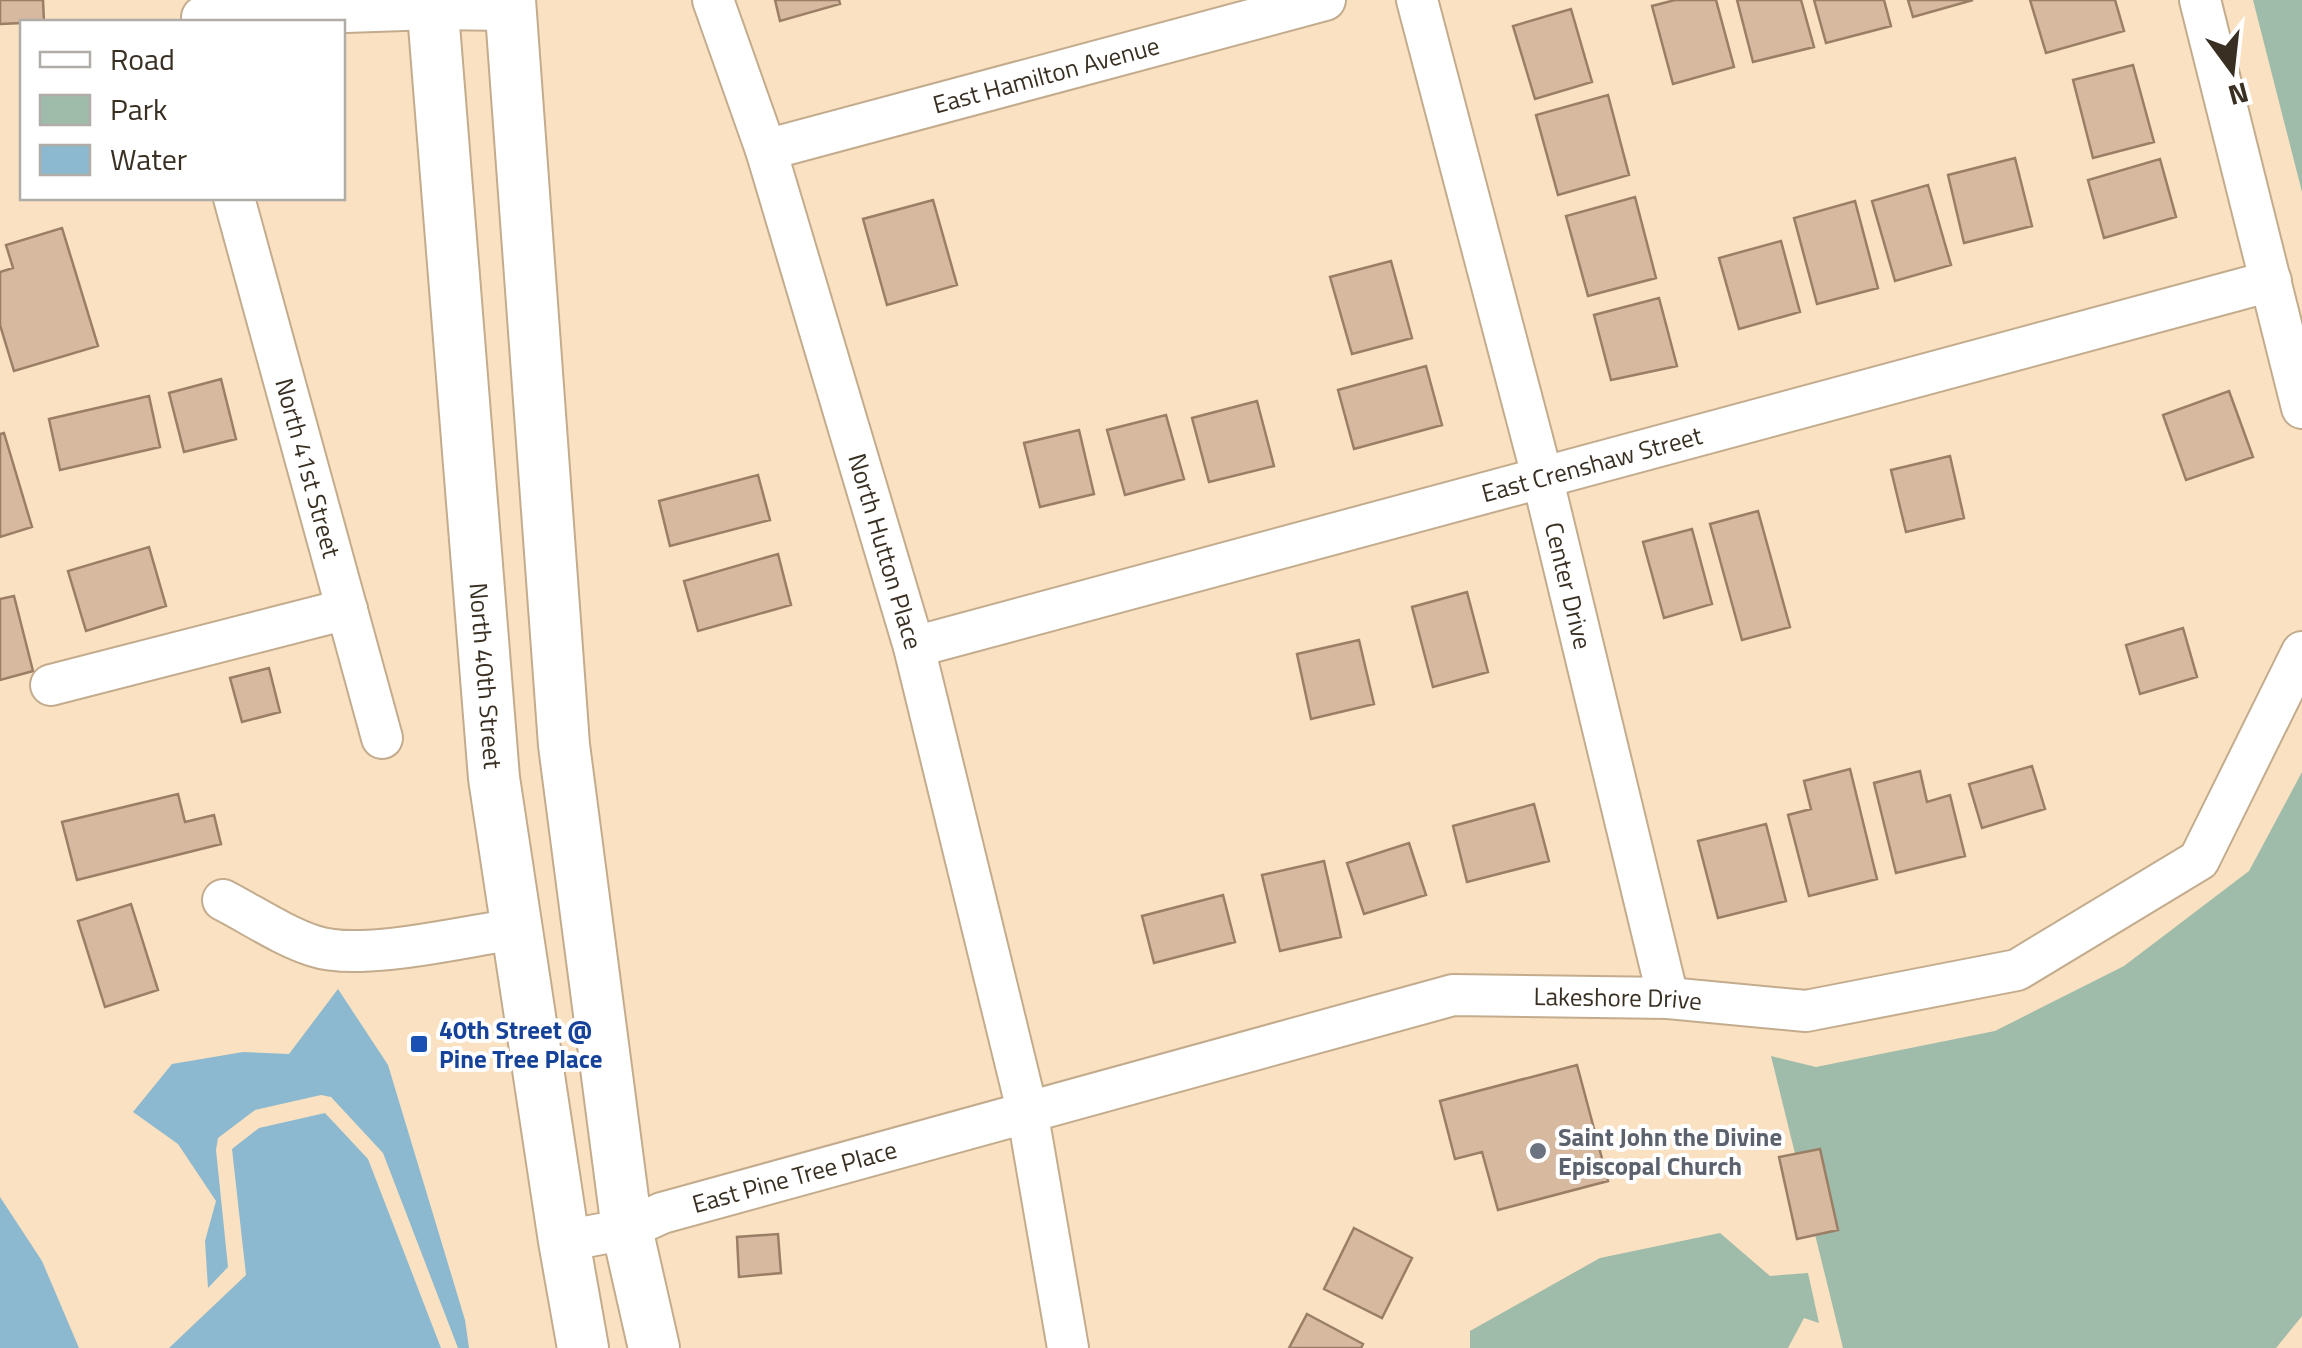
<svg xmlns="http://www.w3.org/2000/svg" width="2302" height="1348" font-family="'Titillium Web',sans-serif">
	<rect width="100%" height="100%" fill="#f9e1c1"/>
	<path fill="#9fbbaa" d="M2253,0h49v192z
		M2302,772v544l-26,32h-433l-72,-292 45,11 179,-36 129,-65 125,-95z
		M1720,1233l50,43 38,-3 11,50 -15,-5 -16,30h-318v-17l130,-73z"/>
	<path fill="#8cb9cf" d="M338,989l50,76 77,255 4,28h-11l-75,-195 -52,-56 -10,-2 -66,15 -37,28 -2,12 12,117 -20,21 -3,-47 11,-40 -38,-57 -45,-32 39,-48 71,-12 46,2z
		M325,1113l43,46 73,189h-272l77,-73 -14,-126 27,-21z
		M0,1197l42,64 37,87h-79z"/>
	<path fill="#d7b99f" stroke="#9b7e66" stroke-width="2.5" d="M0,0h43l1,22 -44,2z
		M775,0h64l1,4 -60,17z
		M1675,0h41l18,67 -61,17 -21,-78z
		M1737,0h64l13,47 -61,15z
		M1814,0h70l7,26 -65,17z
		M1908,0h65l-60,17z
		M2030,0h85l9,31 -78,22z
		M1571,9l21,73 -57,17 -22,-73z
		M2133,65l21,77 -61,16 -20,-78z
		M1608,95l21,80 -71,20 -22,-80z
		M2015,158l17,68 -68,17 -16,-68z
		M2160,159l16,58 -72,21 -16,-58z
		M1928,185l23,80 -56,16 -23,-80z
		M1635,197l21,81 -68,18 -22,-80z
		M933,200l24,85 -70,20 -24,-86z
		M1855,201l23,87 -61,16 -23,-86z
		M62,228l36,118 -84,25 -14,-46v-53l13,-4 -7,-23z
		M1781,241l19,71 -61,17 -20,-71z
		M1391,261l21,77 -60,16 -22,-77z
		M1659,298l18,68 -66,14 -17,-65z
		M1426,366l16,59 -88,24 -16,-59z
		M221,379l15,60 -52,13 -15,-59z
		M2229,391l24,66 -67,23 -23,-65z
		M149,396l11,51 -100,23 -11,-51z
		M1257,401l17,65 -65,16 -17,-64z
		M1166,415l18,64 -59,16 -18,-65z
		M1079,430l15,64 -54,13 -16,-64z
		M4,433l28,94 -32,10v-103z
		M1950,456l14,62 -58,14 -15,-62z
		M758,475l12,45 -100,26 -11,-45z
		M1758,511l32,116 -48,13 -32,-116z
		M1692,529l20,75 -48,14 -21,-76z
		M149,547l17,59 -80,25 -18,-60z
		M778,554l13,51 -93,26 -14,-50z
		M1467,592l21,80 -55,15 -21,-80z
		M14,596l19,75 -33,9v-81z
		M2183,628l14,49 -57,17 -14,-49z
		M1359,640l15,64 -63,15 -14,-65z
		M269,668l11,44 -38,10 -12,-44z
		M2032,766l13,43 -63,19 -13,-44z
		M1850,769l27,110 -68,17 -21,-81 23,-6 -7,-28z
		M1920,771l7,31 23,-7 15,61 -69,17 -22,-90z
		M178,794l7,28 29,-7 7,29 -144,36 -15,-58z
		M1534,804l15,57 -82,21 -14,-56z
		M1766,824l20,77 -68,17 -20,-77z
		M1409,843l17,52 -62,19 -17,-51z
		M1324,861l17,76 -61,14 -18,-76z
		M1223,895l12,47 -81,21 -12,-47z
		M131,904l27,86 -53,17 -27,-86z
		M1577,1065l31,116 -110,29 -16,-58 -27,7 -15,-58z
		M1820,1149l18,81 -41,9 -18,-82z
		M1354,1228l58,30 -30,60 -58,-29z
		M778,1234l3,39 -42,4 -2,-40z
		M1307,1314l56,30 -2,4h-72z"/>
	<g fill="none" stroke-linecap="round" stroke-linejoin="round">
		<g stroke="#c3ac8d" stroke-width="44">
			<g id="minor">
				<path id="s1" d="M713,0l53,150 148,497 113,463 41,238"/>
				<path id="s2" d="M1417,0l125,476 126,522"/>
				<path d="M2200,0l102,408"/>
				<path d="M202,17l230,-8 79,1"/>
				<path id="s3" d="M766,150l559,-150"/>
				<path id="s4" d="M234,198l148,540"/>
				<path id="s5" d="M914,647l1357,-366"/>
				<path d="M51,685l296,-76"/>
				<path d="M223,900c29,15 60,36 91,46 47,16 150,-10 203,-17"/>
				<path id="s6" d="M564,1241l63,-12 35,-16 791,-218 215,3 138,13 211,-41 182,-110 103,-208"/>
			</g>
		</g>
		<g stroke="#c3ac8d" stroke-width="54">
			<g id="major">
				<path id="s7" d="M432,0l62,778 70,463 19,107"/>
				<path d="M510,0l54,745 63,484 27,119"/>
			</g>
		</g>
		<use href="#minor" stroke="#fff" stroke-width="40"/>
		<use href="#major" stroke="#fff" stroke-width="50"/>
	</g>
	<rect fill="#1a4fb4" stroke="#fff" stroke-width="4" x="409" y="1034" width="20" height="20" rx="5"/>
	<circle fill="#6b7280" stroke="#fff" stroke-width="4" cx="1538" cy="1151" r="10"/>
	<g text-anchor="middle" dominant-baseline="central" stroke-width="8" stroke-linejoin="round" paint-order="stroke">
		<g font-size="25" fill="#393023" stroke="#fff">
			<text stroke="none"><textPath href="#s3" startOffset="290">East Hamilton Avenue</textPath></text>
			<text stroke="none"><textPath href="#s5" startOffset="702">East Crenshaw Street</textPath></text>
			<text stroke="none"><textPath href="#s4" startOffset="280">North 41st Street</textPath></text>
			<text stroke="none"><textPath href="#s1" startOffset="578">North Hutton Place</textPath></text>
			<text stroke="none"><textPath href="#s2" startOffset="605">Center Drive</textPath></text>
			<text stroke="none"><textPath href="#s7" startOffset="678">North 40th Street</textPath></text>
			<text stroke="none"><textPath href="#s6" startOffset="1088">Lakeshore Drive</textPath></text>
			<text stroke="none"><textPath href="#s6" startOffset="240">East Pine Tree Place</textPath></text>
		</g>
		<g font-size="25" font-weight="bold" fill="#164399" stroke="#fff" text-anchor="start">
			<text x="439" y="1030">40th Street @<tspan x="439" dy="29">Pine Tree Place</tspan></text>
		</g>
		<g font-size="25" font-weight="bold" fill="#5b616d" stroke="#fff" text-anchor="start">
			<text x="1558" y="1137">Saint John the Divine<tspan x="1558" dy="29">Episcopal Church</tspan></text>
		</g>
	</g>
	<rect x="20" y="20" width="325" height="180" fill="#ffffff" stroke="#b0aca7" stroke-width="2.5"/>
	<rect x="40" y="52" width="50" height="15" fill="#ffffff" stroke="#b0aca7" stroke-width="2.5"/>
	<text x="110" y="70" font-size="30" fill="#393023">Road</text>
	<rect x="40" y="95" width="50" height="30" fill="#9fbbaa" stroke="#b0aca7" stroke-width="2.5"/>
	<text x="110" y="120" font-size="30" fill="#393023">Park</text>
	<rect x="40" y="145" width="50" height="30" fill="#8cb9cf" stroke="#b0aca7" stroke-width="2.5"/>
	<text x="110" y="170" font-size="30" fill="#393023">Water</text>
	<g transform="translate(2232 70) rotate(165)" stroke="#ffffff" stroke-width="8" paint-order="stroke">
	<path d="M0-8L18 38L0 25L-18 38Z" fill="#393023"/>
	<text y="-15" font-size="28" font-weight="bold" text-anchor="middle" fill="#393023">N</text>
	</g>
</svg>
